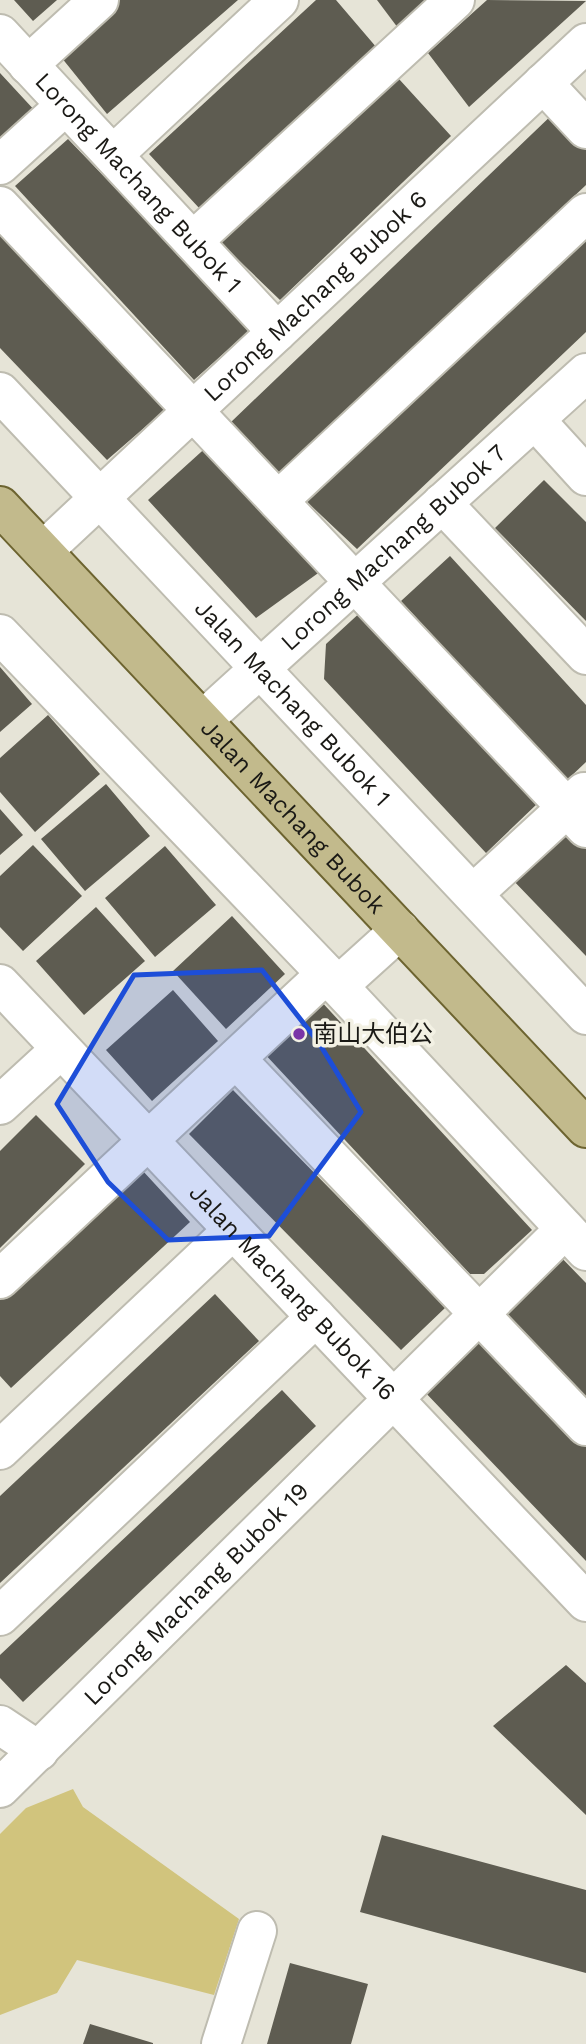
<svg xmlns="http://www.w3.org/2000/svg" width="586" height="2044" font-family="'Work Sans','Noto Sans SC',sans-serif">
	<rect width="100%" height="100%" fill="#e6e4d7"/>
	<path fill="#d1c47d" d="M73,1789l10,18 156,112 -25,76 -137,-35 -20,33 -57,22v-181l26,-26z"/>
	<path fill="#5e5c51" d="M14,0h43l-24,21z
		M116,0h122l-131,114 -50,-62z
		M316,0h20l41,48 -177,161 -51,-55z
		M377,0h53l-32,28z
		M487,0l99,1 -117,106 -41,-54z
		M0,73l37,40 -37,30z
		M399,79l52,57 -171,164 -59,-57z
		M557,110l29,32v43l-307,289 -49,-51z
		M68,139l183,190 -57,51 -179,-194z
		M0,223l174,179 -67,58 -107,-112z
		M586,237v95l-229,217 -52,-49z
		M211,443l110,128 -65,47 -108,-118z
		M544,480l42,42v99l-91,-93z
		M450,556l136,149v57l-20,19 -165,-180z
		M364,609l174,194 -52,50 -162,-174 2,-35z
		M0,667l32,37 -32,28z
		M48,715l52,59 -65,58 -35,-40v-34z
		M106,784l44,52 -65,55 -44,-52z
		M0,809l23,26 -23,20z
		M572,827l14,15v114l-77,-80z
		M33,845l49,51 -59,55 -23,-24v-51z
		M165,846l51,59 -61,52 -50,-59z
		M96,907l49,54 -61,54 -48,-54z
		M232,916l53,58 -59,55 -53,-58z
		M173,990l45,51 -66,60 -46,-51z
		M319,999l213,231 -48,44h-14l-208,-223z
		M233,1090l213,217 -45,43 -212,-216z
		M36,1115l49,49 -85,84v-97z
		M142,1170l48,52 -179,166 -11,-12v-76z
		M555,1251l31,32v121l-83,-88z
		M215,1294l44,47 -259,242v-87z
		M483,1331l103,108v122l-164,-172z
		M282,1390l34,36 -293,276 -23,-24v-23z
		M566,1665l20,18v132l-93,-89z
		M382,1835l204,55v83l-226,-61z
		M290,1963l78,21 -17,60h-84z
		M90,2024l63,19v1h-70z"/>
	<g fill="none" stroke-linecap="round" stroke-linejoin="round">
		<g stroke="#bebcb0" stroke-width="42">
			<g id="minor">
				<path id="s1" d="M0,34l277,298"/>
				<path d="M28,65l71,-65"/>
				<path d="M543,83l43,46"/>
				<path d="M113,155l166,-155"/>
				<path d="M0,165l66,-60"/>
				<path d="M0,206l586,622"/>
				<path d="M193,241l262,-241"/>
				<path id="s2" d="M0,392l586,623"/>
				<path d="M535,420l51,56"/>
				<path d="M278,501l308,-288"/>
				<path d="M442,503l144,152"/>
				<path id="s3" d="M43,551l543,-508"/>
				<path d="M0,634l338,352 248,265"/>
				<path id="s4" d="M203,720l383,-347"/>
				<path d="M473,894l111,-102"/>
				<path id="s5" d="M0,984l586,618"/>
				<path d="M338,986l62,-56"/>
				<path d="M236,1059l350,367"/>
				<path d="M0,1105l61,-56"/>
				<path d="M0,1279l326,-305"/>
				<path d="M0,1450l233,-220"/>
				<path d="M0,1616l316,-299"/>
				<path d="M0,1725l39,26"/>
				<path id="s6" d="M0,1788l565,-559"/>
				<path d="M221,2044l36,-113"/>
			</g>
		</g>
		<g stroke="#6d6430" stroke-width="42">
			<g id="major">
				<path id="s7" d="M0,506l586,622"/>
			</g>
		</g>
		<use href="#minor" stroke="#fff" stroke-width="38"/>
		<use href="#major" stroke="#c2ba8c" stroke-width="38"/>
	</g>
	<path fill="#1d4ed8" fill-opacity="0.2" stroke="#1d4ed8" stroke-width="5" stroke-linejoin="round" d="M262,970l57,73 42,69 -92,124 -101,4 -60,-58 -51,-78 77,-129z"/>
	<circle fill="#7a34a7" stroke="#f3f1e4" stroke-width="2.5" cx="299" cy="1034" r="7"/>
	<g text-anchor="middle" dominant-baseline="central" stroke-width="7" stroke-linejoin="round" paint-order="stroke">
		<g font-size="24" fill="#1a1915" stroke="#f3f1e4">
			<text stroke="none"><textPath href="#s1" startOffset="203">Lorong Machang Bubok 1</textPath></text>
			<text stroke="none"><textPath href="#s3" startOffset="373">Lorong Machang Bubok 6</textPath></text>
			<text stroke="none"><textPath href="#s4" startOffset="257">Lorong Machang Bubok 7</textPath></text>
			<text stroke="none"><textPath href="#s2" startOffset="427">Jalan Machang Bubok 1</textPath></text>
			<text stroke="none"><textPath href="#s7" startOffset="427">Jalan Machang Bubok</textPath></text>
			<text stroke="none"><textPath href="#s5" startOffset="425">Jalan Machang Bubok 16</textPath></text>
			<text stroke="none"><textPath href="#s6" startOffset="276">Lorong Machang Bubok 19</textPath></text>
		</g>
		<g font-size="24" fill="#1a1915" stroke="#f3f1e4" text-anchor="start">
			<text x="313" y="1034">南山大伯公</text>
		</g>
	</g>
</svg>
